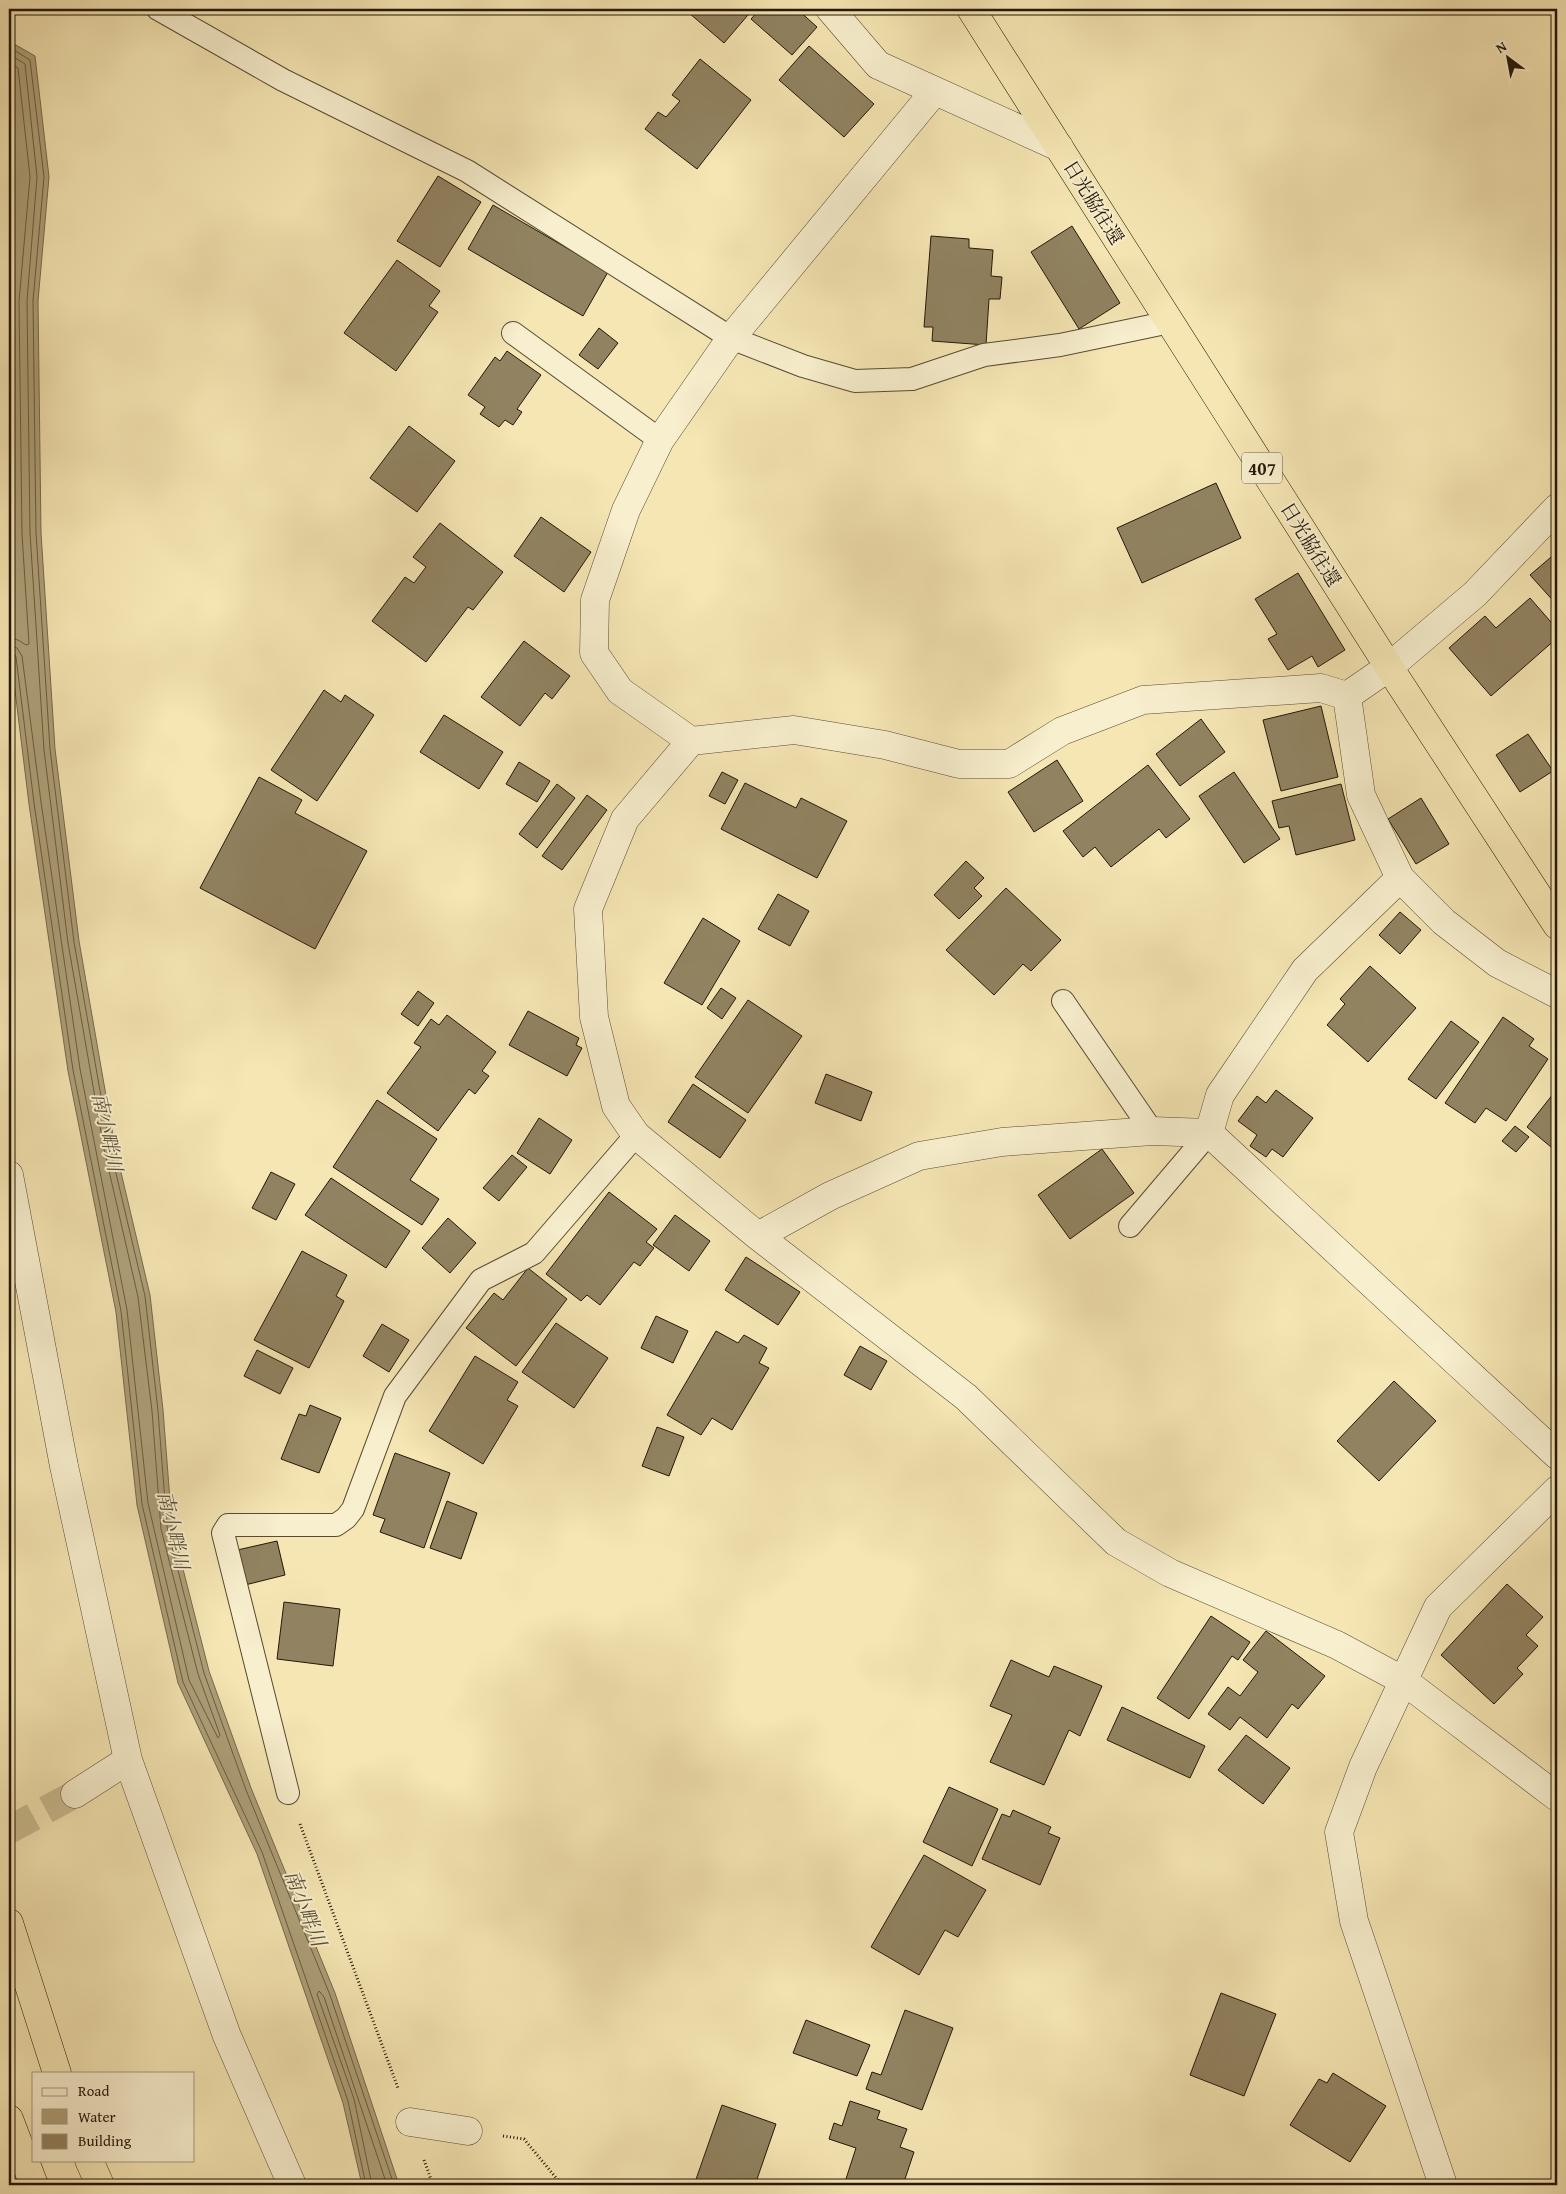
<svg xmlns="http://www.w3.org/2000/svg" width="1566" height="2194" font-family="'Gentium Book Plus','Noto Serif JP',serif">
	<rect width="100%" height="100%" fill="#f5e6b3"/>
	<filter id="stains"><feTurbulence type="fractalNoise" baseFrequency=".004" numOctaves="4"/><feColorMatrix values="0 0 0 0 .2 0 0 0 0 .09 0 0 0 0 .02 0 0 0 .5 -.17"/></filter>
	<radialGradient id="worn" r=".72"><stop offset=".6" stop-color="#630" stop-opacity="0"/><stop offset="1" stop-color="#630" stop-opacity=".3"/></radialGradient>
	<path fill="#aea079" stroke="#77694c" d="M9,41l26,15 14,121 -11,124 3,232 14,216 24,192 36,206 35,148 13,115 9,116 37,145 42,117 84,205 64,192h-37l-19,-82 -86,-249 -79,-171 -41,-178 -21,-193 -48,-241 -39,-267 -19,-154z"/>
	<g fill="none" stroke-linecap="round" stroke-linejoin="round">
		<path stroke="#695c40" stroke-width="1" d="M9,47l21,13 14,117 -11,124 3,232 14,216 24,193 36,206 35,148 13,115 9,116 37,146 42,117 84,205 64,190
			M9,54l16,10 12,113 -10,124 3,232 14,217 24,193 36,206 34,148 14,114 9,118 37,145 22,61 -2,3 -29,-58 -41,-177 -21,-193 -47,-241 -39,-267 -19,-146 -5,-8 -8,-3
			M9,62l9,6 12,109 -11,124 3,233 7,110 -3,1 -8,-5 -9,-2
			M9,652l5,1 2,4 18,146 39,267 48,241 21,193 41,178 79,170 86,249 18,84
			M372,2185l-18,-86 -37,-105 2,-3 5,6 63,188"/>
	</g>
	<path fill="#918361" stroke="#241708" d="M692,9h48l8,6 -24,28 -35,-30z
		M760,9h37l20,18 -25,28 -41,-36z
		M809,46l65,58 -30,33 -65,-57z
		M700,59l51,41 -54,69 -52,-40 13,-17 8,5 14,-16 -8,-6z
		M438,176l43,26 -41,65 -43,-26z
		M493,205l115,67 -25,44 -115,-67z
		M1072,226l48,77 -41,26 -48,-77z
		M931,236l38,3v9l24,2 -2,26 11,1 -2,22h-11l-3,46 -54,-4 1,-14h-9z
		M397,260l43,31 -11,15 9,6 -42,59 -52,-38z
		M599,328l19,15 -20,26 -19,-14z
		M507,351l34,24 -24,34 5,3 -9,13 -8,-5 -6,7 -19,-13 5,-7 -17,-12 27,-38 5,4z
		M409,426l46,35 -38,51 -47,-34z
		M1216,483l25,55 -99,45 -25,-55z
		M541,517l50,35 -27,40 -50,-36z
		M440,523l63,49 -30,38 -5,-3 -42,55 -54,-41 33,-44 9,6 12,-16 -13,-10z
		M1557,552v53l-27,-30z
		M1298,573l47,77 -27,17 -6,-11 -24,14 -20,-31 9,-5 -22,-35z
		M1530,598l27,31v9l-66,58 -42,-48 36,-32 11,12z
		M524,641l46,35 -18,23 -7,-6 -25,33 -39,-29z
		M324,690l17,12 4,-7 29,20 -57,86 -46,-31z
		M1321,706l17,71 -57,14 -18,-71z
		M444,715l59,37 -24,37 -59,-37z
		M1201,719l24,33 -45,34 -24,-32z
		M1528,734l25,37 -33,21 -24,-37z
		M1057,760l26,41 -49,31 -26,-40z
		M519,762l31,19 -13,21 -31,-18z
		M1148,765l42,54 -24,19 -7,-9 -48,38 -16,-20 -12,10 -20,-26z
		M722,772l16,8 -13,24 -16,-8z
		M1234,772l46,67 -36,24 -45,-67z
		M259,777l43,23 -7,13 72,38 -52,98 -115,-61z
		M745,783l51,25 5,-10 46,23 -30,57 -96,-49z
		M557,784l18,14 -38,50 -18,-14z
		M1341,784l14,56 -59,15 -7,-29 -10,2 -7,-27z
		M587,795l20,15 -45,60 -20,-14z
		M1421,798l28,46 -33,20 -28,-45z
		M966,861l18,17 -10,10 8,8 -23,23 -25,-24z
		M1006,888l55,52 -30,31 -8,-7 -29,31 -48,-45z
		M778,894l31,17 -19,35 -32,-17z
		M1400,912l21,18 -21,24 -21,-19z
		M703,918l37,23 -38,64 -38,-22z
		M1370,966l46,42 -48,54 -41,-37 18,-21 -5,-5z
		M721,988l15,10 -14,21 -15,-11z
		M418,991l16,12 -16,23 -17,-12z
		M748,1000l54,36 -54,77 -53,-36z
		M528,1011l51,27 -3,7 6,3 -15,28 -58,-31z
		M447,1015l49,37 -14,19 7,5 -14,18 -6,-5 -31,42 -51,-38 34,-46 -7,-4 17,-24 8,6z
		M1503,1017l31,22 -5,7 19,13 -42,62 -20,-13 -11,15 -30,-20z
		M1451,1021l28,21 -43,57 -28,-20z
		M826,1074l46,18 -11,29 -46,-18z
		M693,1084l53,36 -26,38 -52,-36z
		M1557,1089v63l-30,-25z
		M1276,1090l37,28 -30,39 -11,-8 -6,8 -16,-11 7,-11 -19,-14 19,-25 9,7z
		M377,1100l60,39 -27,41 29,19 -17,26 -89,-58z
		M539,1118l33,22 -22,34 -33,-21z
		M1515,1126l14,11 -13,15 -14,-11z
		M1102,1149l32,44 -64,46 -32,-44z
		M512,1155l15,12 -28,34 -16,-13z
		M271,1172l24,12 -19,36 -24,-12z
		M331,1178l79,53 -24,37 -81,-53z
		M609,1192l48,37 -11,13 8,6 -14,18 -6,-4 -34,43 -13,-10 -6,6 -35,-27z
		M675,1215l35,26 -21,30 -36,-26z
		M448,1218l28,25 -26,30 -28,-25z
		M302,1251l45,24 -11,21 8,5 -35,67 -55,-28z
		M746,1257l54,35 -22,33 -53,-35z
		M528,1268l39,31 -51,67 -50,-38 28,-35 9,7z
		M656,1316l32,15 -15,32 -32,-15z
		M556,1323l52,35 -34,50 -52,-36z
		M382,1324l27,16 -20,32 -26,-16z
		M716,1331l22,12 6,-8 23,13 -8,15 10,5 -37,62 -20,-12 -11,17 -34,-20z
		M860,1346l27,15 -16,29 -27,-15z
		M257,1350l36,18 -13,26 -36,-18z
		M475,1356l43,26 -11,18 11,6 -35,58 -54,-33z
		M1394,1381l42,40 -57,60 -42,-40z
		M310,1405l31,13 -22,55 -38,-14 18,-45 7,2z
		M657,1427l27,10 -15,39 -27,-10z
		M395,1453l55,20 -26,75 -44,-16 5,-13 -12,-4z
		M447,1501l30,12 -16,46 -31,-11z
		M277,1541l8,34 -44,11 -8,-35z
		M1507,1584l36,33 -17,18 12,11 -21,22 6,6 -29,30 -53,-49z
		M284,1602l56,7 -7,57 -56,-7z
		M1211,1616l39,26 -12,18 -6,-4 -43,63 -32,-21z
		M1266,1631l59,45 -27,33 -6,-5 -25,34 -27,-21 -10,13 -22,-16 20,-27 12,9 18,-24 -15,-12z
		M1011,1660l38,17 5,-11 48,20 -22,50 -11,-6 -25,55 -54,-23 22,-47 -22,-9z
		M1122,1707l83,39 -15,32 -83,-38z
		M1246,1735l44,33 -27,36 -45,-34z
		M949,1787l49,22 -26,57 -49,-24z
		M1013,1810l38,17 -3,6 12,5 -20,47 -58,-26 20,-45 8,3z
		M924,1855l62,35 -28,47 -13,-7 -26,45 -48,-28z
		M1221,1993l55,21 -32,82 -54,-21z
		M905,2010l48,18 -31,82 -56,-21 6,-17 9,3z
		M806,2020l64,25 -13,31 -64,-23z
		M1333,2073l53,33 -36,56 -60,-37 29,-46 8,4z
		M850,2101l30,10 -3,8 30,10 -7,18 14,5 -11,33h-59l12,-37 -27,-9 5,-16 8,3z
		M722,2105l54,19 -21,61h-61z"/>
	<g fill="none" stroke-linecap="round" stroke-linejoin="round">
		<path stroke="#cbbd91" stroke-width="28" stroke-dasharray="28 14" stroke-linecap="butt" d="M9,1830l66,-36"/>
		<g stroke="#584b33" stroke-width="24">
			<path id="service" d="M158,9l125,71 184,91 264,167 72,28 52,15 57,-2 72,-24 76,-10 110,-23
				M513,333l147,107
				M1063,1001l89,130
				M1130,1226l79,-93
				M288,1793l-65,-260 5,-8h108l10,-7 7,-9 42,-113 86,-116 53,-27 102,-118"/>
		</g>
		<g stroke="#584b33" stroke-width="29">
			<path id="minor" d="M830,9l48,56 181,82
				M934,92l-203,246 -71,102 -34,70 -31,90 -1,53 26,38 71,50 103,-11 91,15 74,19h50l53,-33 81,-31 178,-12 26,8 42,-29 86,-73 82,-86
				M1347,696l14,99 39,83 44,44 53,41 60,31
				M691,741l-66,78 -37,90 6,108 22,89 20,29 122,101 208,161 150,145 54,31 167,72 67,36 153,116
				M1209,1133l11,-38 85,-125 95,-92
				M9,1175l55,291 64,294 99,276 65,149
				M758,1236l72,-40 89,-40 83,-14 150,-11 57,2 348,322
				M75,1794l53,-34
				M410,2122l58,9
				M1443,2185l-89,-264 -15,-89 24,-65 75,-160 119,-117"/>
		</g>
		<g stroke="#241708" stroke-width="29">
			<path id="trunk" d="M971,9l418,658 168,258"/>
		</g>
		<g stroke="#241708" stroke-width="29">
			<path id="motorway" d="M9,1923l48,150
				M9,2119l25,66
				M89,2160l11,25"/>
		</g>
		<path stroke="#241708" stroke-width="3" stroke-dasharray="1 2.5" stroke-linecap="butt" d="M300,1824l98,264
			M503,2136l21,3 38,46
			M424,2160l9,25"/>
		<use href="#service" stroke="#f8efce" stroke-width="22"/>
		<use href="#minor" stroke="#f8efce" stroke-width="28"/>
		<use href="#trunk" stroke="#f5e6b3" stroke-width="28"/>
		<use href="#motorway" stroke="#f5e6b3" stroke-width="28"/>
	</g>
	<g text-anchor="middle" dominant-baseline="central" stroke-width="4" stroke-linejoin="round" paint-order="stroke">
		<rect fill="#f8efce" stroke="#645843" stroke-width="1" x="1242" y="452.5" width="40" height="31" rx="4"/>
		<g font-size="18" font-weight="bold" fill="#241708">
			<text x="1262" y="468">407</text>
		</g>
		<g font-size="19" fill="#241708" stroke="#f8efce">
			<text transform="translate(1094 202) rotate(58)">日光脇往還</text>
			<text transform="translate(1311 544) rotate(58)">日光脇往還</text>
		</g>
		<g font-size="20" font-style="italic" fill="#5b4e35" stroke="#f8efce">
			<text transform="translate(108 1132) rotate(78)">南小畔川</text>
			<text transform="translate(174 1530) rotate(77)">南小畔川</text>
			<text transform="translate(306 1908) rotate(69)">南小畔川</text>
		</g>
	</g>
	<rect width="1566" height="2194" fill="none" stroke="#f5e6b3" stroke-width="30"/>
	<rect x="10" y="10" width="1546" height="2174" fill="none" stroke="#241708" stroke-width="2.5"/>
	<rect x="15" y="15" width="1536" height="2164" fill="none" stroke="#241708"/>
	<rect x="32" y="2072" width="162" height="90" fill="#f8efce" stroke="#a3997f"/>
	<rect x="42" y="2088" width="25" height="8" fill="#f8efce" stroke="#a3997f"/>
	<text x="78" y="2096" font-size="15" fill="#241708">Road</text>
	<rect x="42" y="2109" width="25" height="15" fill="#aea079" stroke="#a3997f"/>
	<text x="78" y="2122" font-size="15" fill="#241708">Water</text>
	<rect x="42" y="2134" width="25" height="15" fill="#918361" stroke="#a3997f"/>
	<text x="78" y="2146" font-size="15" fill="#241708">Building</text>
	<g transform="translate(1508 58) rotate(328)" stroke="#f8efce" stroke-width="4" paint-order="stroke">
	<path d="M0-4L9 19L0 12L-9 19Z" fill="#241708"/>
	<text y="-8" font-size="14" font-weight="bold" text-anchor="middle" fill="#241708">N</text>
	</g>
	<rect width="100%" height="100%" filter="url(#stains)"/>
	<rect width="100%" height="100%" fill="url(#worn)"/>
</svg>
